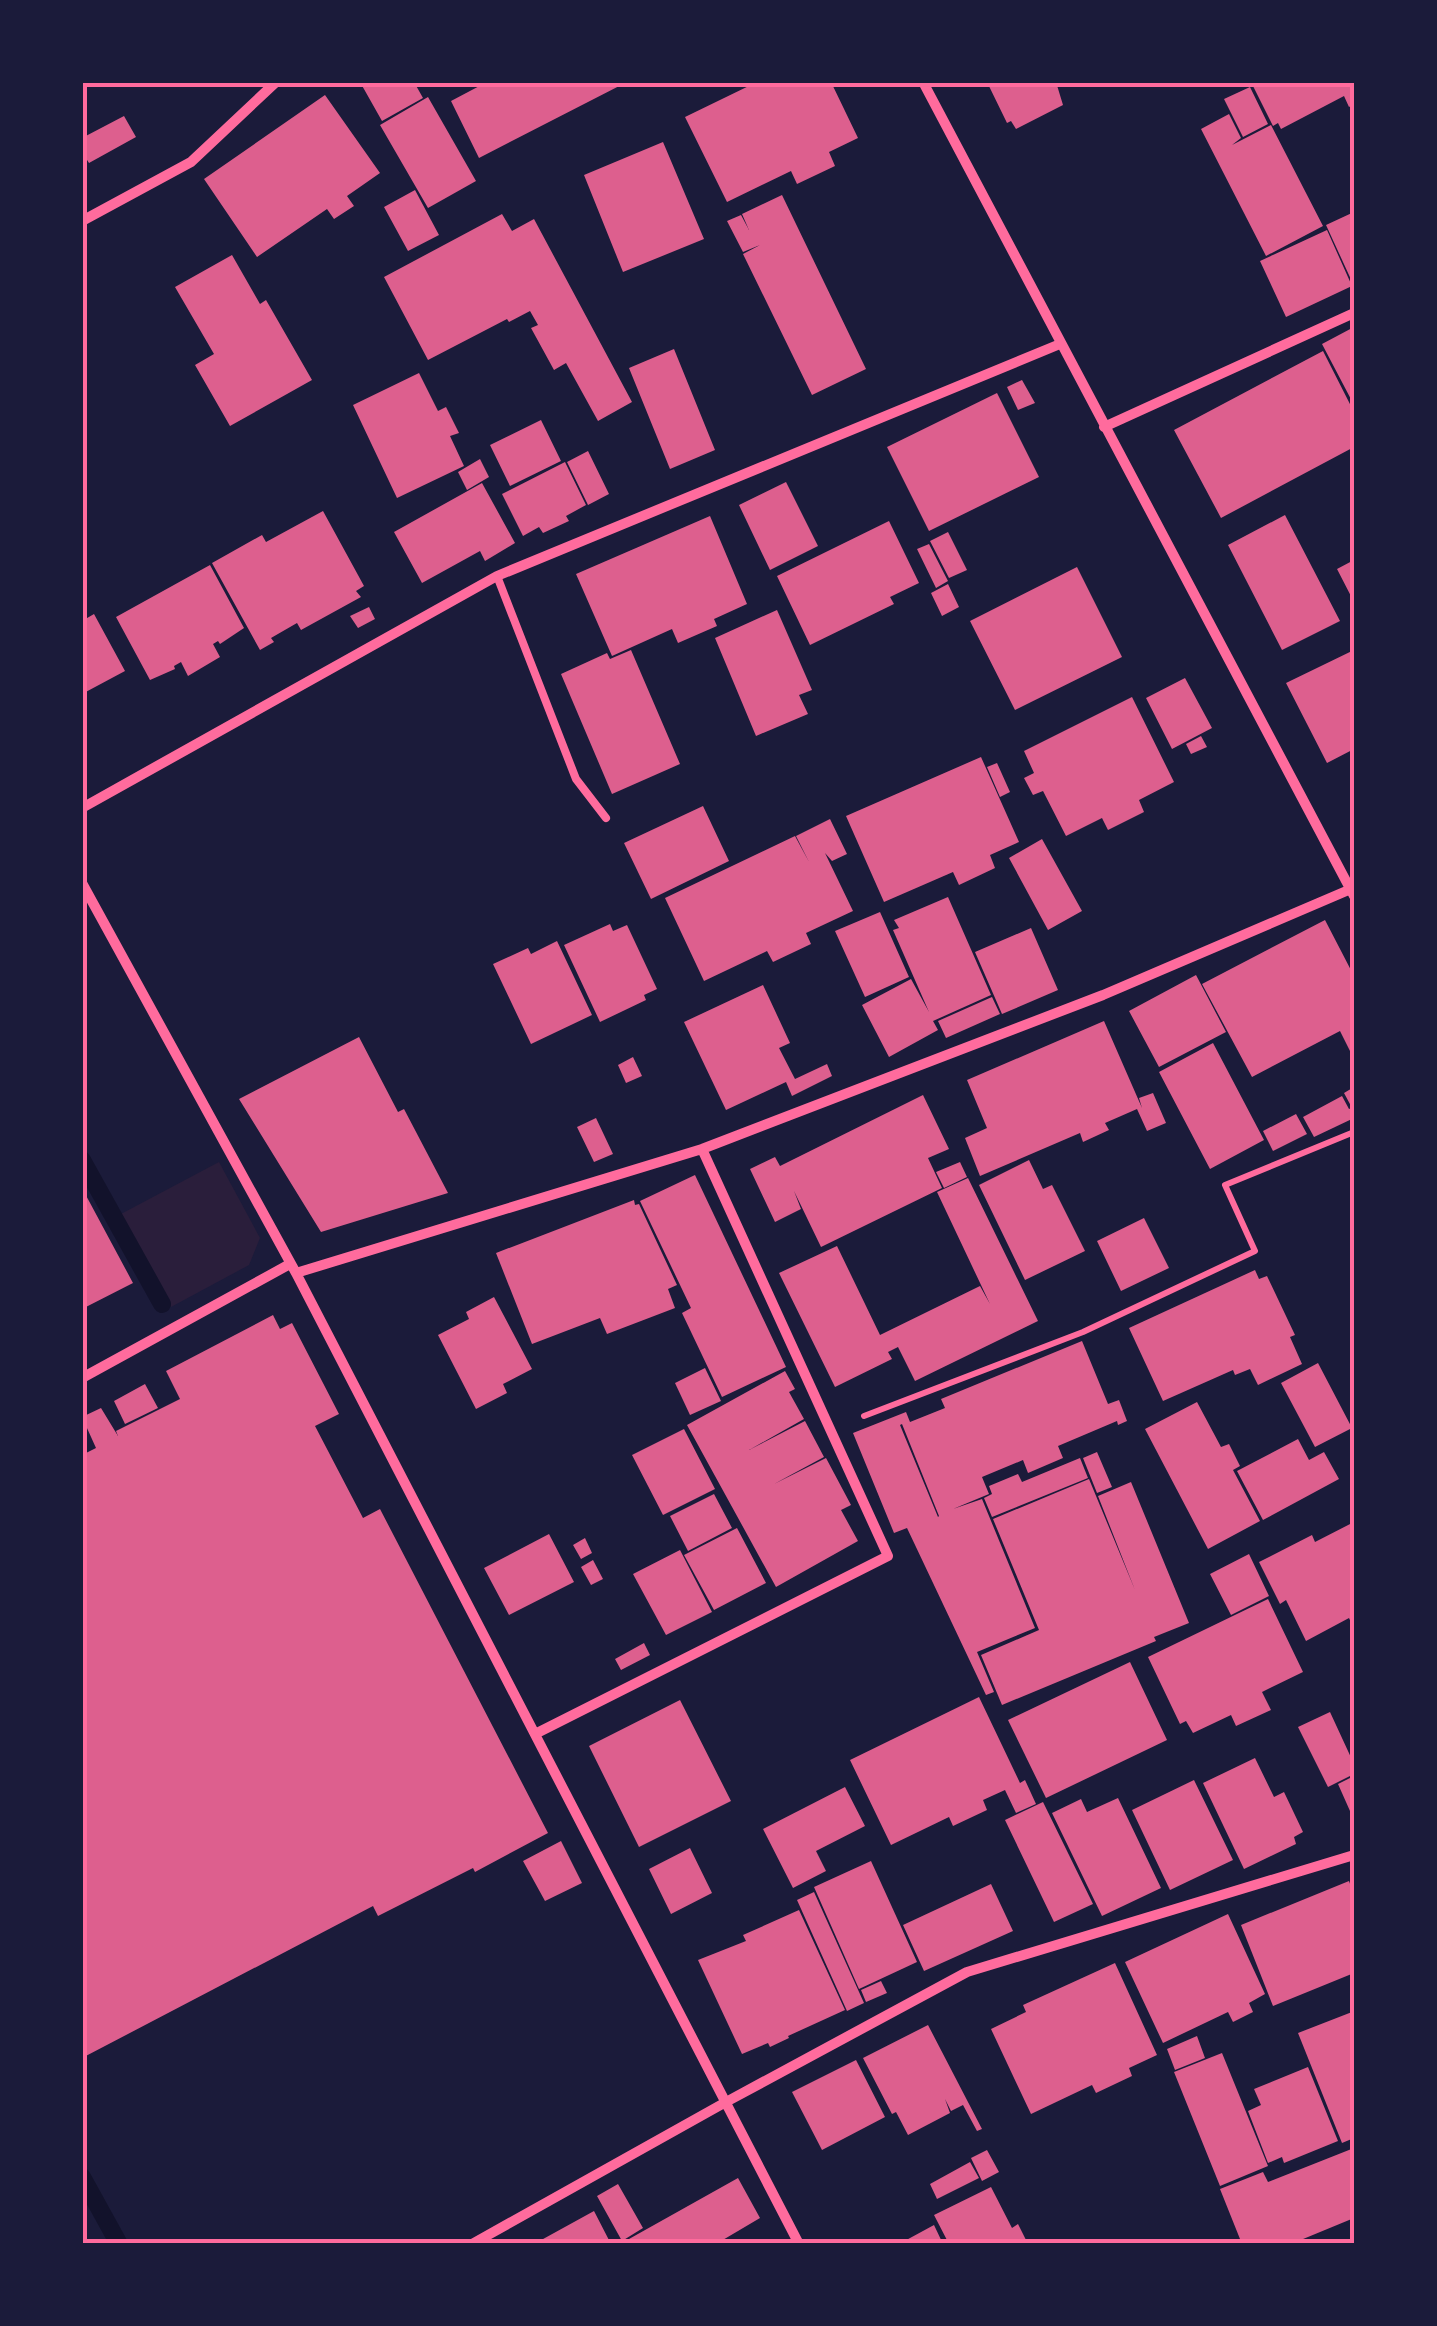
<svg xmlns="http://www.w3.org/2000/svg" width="1437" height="2326" font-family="'DejaVu Sans',sans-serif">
	<rect width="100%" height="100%" fill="#1b1b3a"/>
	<path fill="#2a1e3b" d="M219,1162l41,76 -11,27 -78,42 -50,-93z"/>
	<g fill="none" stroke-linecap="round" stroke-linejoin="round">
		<path stroke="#12122b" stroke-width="18" d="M82,1160l80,144
			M82,2177l37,67"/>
	</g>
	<path fill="#dd5f8e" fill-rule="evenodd" d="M360,82h54l9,16 -41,23z
		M487,82h140l-148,76 -28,-57z
		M757,82h74l27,56 -29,14 6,14 -38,18 -6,-13 -64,31 -42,-85z
		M987,82h69l7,23 -47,24 -5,-8 -4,2z
		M1251,82h103v22l-5,3 -5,-11 -63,33 -3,-6 -5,3z
		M1250,87l18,37 -25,13 -19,-38z
		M325,95l55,78 -33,23 7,10 -20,13 -7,-10 -70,48 -53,-78z
		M428,97l48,84 -48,27 -48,-83z
		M1229,114l12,24 -9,7 39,-20 52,101 -57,30 -65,-127z
		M124,116l12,21 -47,26 -7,-11v-14z
		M663,142l41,97 -81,33 -39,-97z
		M415,190l24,45 -31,16 -24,-44z
		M782,195l84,174 -54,26 -69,-141 17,-9 -17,7 -16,-31 14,-6 8,15 -7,-16z
		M1354,212v74l-28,-61z
		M502,214l10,17 22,-12 98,183 -34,19 -32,-58 -12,7 -23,-42 7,-3 -8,-14 -21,11 -2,-3 -79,41 -44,-83z
		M1327,230l25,56 -66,31 -26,-56z
		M232,255l28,49 6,-4 46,80 -82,46 -35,-61 19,-11 -39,-67z
		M1354,327v78l-32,-61z
		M674,349l41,101 -45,19 -41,-101z
		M1323,351l31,61v35l-133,71 -47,-88z
		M419,373l19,38 8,-4 13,26 -9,3 14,30 -67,32 -44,-93z
		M1022,380l13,23 -17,7 -11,-23z
		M997,393l42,84 -110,54 -42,-84z
		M541,420l20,41 -51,25 -20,-41z
		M588,451l21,43 -21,11 -21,-43z
		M480,459l9,18 -22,13 -9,-18z
		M565,462l21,43 -20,11 3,5 -26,12 -4,-6 -16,9 -21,-42z
		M786,482l32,64 -48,24 -31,-65z
		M482,483l33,60 -30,18 -5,-10 -58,32 -28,-51z
		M323,511l41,75 -8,5 5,6 -60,33 -4,-7 -26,15 3,4 -14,8 -48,-87 50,-28 4,7z
		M1285,515l55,106 -58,29 -54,-105z
		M710,516l37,88 -33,15 3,7 -39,17 -6,-14 -60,27 -36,-82z
		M889,521l30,62 -29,14 4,7 -84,41 -33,-69z
		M948,532l19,38 -18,8 -19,-37z
		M929,544l19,37 -12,7 -19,-39z
		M1354,560v42l-17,-33z
		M210,565l34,63 -24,16 -2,-3 -5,3 7,13 -32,19 -7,-14 -7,4 1,3 -25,11 -34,-63z
		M1077,567l45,90 -107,53 -45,-89z
		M948,584l11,23 -17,9 -11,-23z
		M369,607l6,12 -17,9 -8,-12z
		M777,610l35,80 -13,5 9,19 -52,22 -41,-98z
		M94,614l31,57 -43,23v-73z
		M631,650l49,114 -68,30 -51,-120 46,-21 3,6z
		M1354,650v99l-27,14 -41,-80z
		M1185,678l27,50 -40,21 -26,-51z
		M1132,697l42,85 -35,18 5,12 -36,18 -6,-12 -36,18 -23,-45 -10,4 -9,-17 10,-5 -10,-22z
		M1201,736l6,11 -16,7 -5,-10z
		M981,757l38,85 -29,13 5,13 -36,17 -6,-13 -69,30 -38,-86z
		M997,763l13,29 -10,5 -13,-30z
		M703,806l26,55 -78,38 -27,-56z
		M830,819l17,35 -15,7 -7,-8 28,58 -47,22 5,11 -38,18 -6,-11 -63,30 -39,-83 130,-62 14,26 -13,-26z
		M1042,839l40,72 -34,19 -39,-72z
		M948,897l43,98 -58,26 5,9 -49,27 -27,-52 49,-26 18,33 -36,-82 6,-2 -5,-8z
		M880,912l29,65 -44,20 -30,-66z
		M1325,920l29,56v83l-14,-28 -88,46 -50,-93z
		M610,924l3,7 14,-6 30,64 -13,6 2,5 -46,22 -36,-77z
		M1031,928l27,62 -56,24 -27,-62z
		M557,941l35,74 -61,29 -38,-80 35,-16 3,6z
		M1196,975l30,57 -67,35 -30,-56z
		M763,985l27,58 -11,5 16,31 32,-15 5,12 -40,20 -6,-14 -60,28 -42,-88z
		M992,997l8,17 -54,24 -8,-17z
		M1104,1021l38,87 -3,-10 14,-5 13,30 -19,8 -10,-22 -32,14 4,7 -26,12 -3,-9 -100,43 -15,-38 22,-10 -20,-48z
		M359,1037l39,75 6,-3 44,84 -127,39 -82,-133z
		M1213,1043l51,97 -54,29 -51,-97z
		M633,1057l9,19 -16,7 -8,-18z
		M1354,1087v17l-3,2 -7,-13z
		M923,1095l26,54 -21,9 14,30 -121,59 -27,-56 7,18 -26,13 -25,-53 25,-12 5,9z
		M1342,1096l7,13 5,-2v11l-40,19 -11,-20z
		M1296,1114l11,20 -34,17 -10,-20z
		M596,1118l17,36 -19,8 -17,-35z
		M1029,1160l14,29 9,-4 33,66 -60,29 -46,-95z
		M960,1162l7,15 -23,11 -8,-16z
		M695,1175l91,192 -64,30 -40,-84 9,-5 -51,-107z
		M968,1178l70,143 -123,60 -17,-34 -10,5 4,7 -57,28 -56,-114 58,-27 43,89 100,-49 10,18 -53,-112z
		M82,1188l51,95 -51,26z
		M634,1200l1,5 4,-1 38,81 -9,4 7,19 -68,26 -7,-16 -68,26 -36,-91z
		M1144,1218l25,50 -48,23 -24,-50z
		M1255,1270l4,9 8,-3 28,59 -5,2 12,27 -44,21 -8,-16 -15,6 -2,-5 -70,31 -34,-73z
		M494,1297l38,72 -29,15 4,9 -31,16 -38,-74 31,-16 -3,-7z
		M273,1315l7,14 12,-6 47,91 -24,12 48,92 17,-9 168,324 -73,39 -2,-4 -95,48 -5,-10 -291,152v-603l14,-7 -14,-31 19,-9 17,28 -2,-5 64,-32 -14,-28z
		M1082,1341l26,63 11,-4 8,21 -9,4 -1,-4 -59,25 5,12 -35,15 -5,-13 -41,17 7,17 -36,15 29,-10 53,129 -58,24 17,40 -8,3 -79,-167 -13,5 -41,-100 53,-21 4,10 35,-14 -4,-9zM902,1424l37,92 -1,1 -38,-92z
		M1318,1363l34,65 -37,19 -34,-64z
		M705,1368l16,33 -31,14 -15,-32z
		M785,1371l10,18 -6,3 15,27 -55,31 56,-29 19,36 -50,27 52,-26 25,47 -10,5 17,31 -82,46 -89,-162z
		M145,1384l13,24 -33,16 -11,-23z
		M1197,1402l24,45 8,-3 11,22 -7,4 27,51 -52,28 -63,-120z
		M684,1429l31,60 -52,26 -31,-60z
		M1298,1439l11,21 15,-8 15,27 -76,41 -26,-49z
		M1097,1452l15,35 -15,6 -14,-35z
		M1080,1458l8,20 -96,39 -8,-19 8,-4 -3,-8 29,-12 4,8z
		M1089,1479l46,111 -37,-94 33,-14 58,141 -35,14 2,4 -154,64 -21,-50 58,-25 -46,-111z
		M714,1494l18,34 -44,23 -18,-35z
		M1354,1522v107l-5,-11 -43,23 -20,-41 -6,4 -21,-42 53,-27 3,7z
		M737,1528l29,55 -52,27 -30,-55z
		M549,1534l25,48 -65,33 -25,-47z
		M585,1538l7,15 -11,6 -8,-14z
		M680,1550l32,62 -46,23 -33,-61z
		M1249,1554l20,42 -38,19 -21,-41z
		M593,1560l10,19 -12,6 -10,-18z
		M1268,1599l35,73 -41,20 9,18 -35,16 -5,-11 -38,18 -7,-12 -6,3 -32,-67z
		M644,1643l6,12 -29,15 -6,-11z
		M1130,1662l37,78 -121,58 -38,-78z
		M979,1697l41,86 5,-3 11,24 -20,9 -11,-23 -22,10 4,10 -34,16 -4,-9 -58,28 -41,-85z
		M680,1700l51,101 -92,46 -50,-101z
		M1330,1712l24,52v10l-26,13 -30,-60z
		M1255,1758l19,39 10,-5 19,40 -9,5 2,7 -52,25 -41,-86z
		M1354,1776v44l-16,-36z
		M1194,1780l39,80 -63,30 -38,-80z
		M845,1787l20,39 -49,25 10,20 -33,17 -30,-59z
		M1118,1798l43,90 -59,28 -50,-103 29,-14 6,13z
		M1043,1802l50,102 -39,18 -49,-102z
		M561,1841l21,42 -37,18 -22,-40z
		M690,1848l22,45 -41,21 -22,-45z
		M871,1861l46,101 -58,27 -45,-102z
		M1349,1881l5,14v78l-81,33 -32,-81z
		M991,1884l22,47 -89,40 -21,-46z
		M814,1892l50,111 -17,8 -50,-111z
		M799,1910l46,100 -57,26 1,2 -19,9 -2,-4 -26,11 -44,-94 48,-19 -3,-6z
		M1228,1914l37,80 -16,9 4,9 -20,10 -5,-10 -65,31 -38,-81z
		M1115,1963l42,92 -28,13 3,8 -36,17 -4,-8 -61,29 -40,-85 35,-17 -3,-7z
		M881,1981l6,12 -21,9 -5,-12z
		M1352,2012l2,126 -12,5 -44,-110z
		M928,2025l54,104 -5,2 -14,-26 -12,6 -6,-12 5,14 -42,22 -12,-23 -4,2 -29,-56z
		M1197,2036l8,22 -30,12 -8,-21z
		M1222,2053l46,113 -48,20 -46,-114z
		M856,2060l29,57 -63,33 -30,-58z
		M1308,2067l30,74 -54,22 -2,-6 -14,6 -20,-52 13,-6 -7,-16z
		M1354,2148v70l-63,26h-49l-22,-55 43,-17 5,10z
		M987,2150l12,22 -17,9 -11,-23z
		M970,2162l9,16 -42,21 -7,-15z
		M738,2178l22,40 -44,26h-85l-2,-5z
		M618,2184l25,44 -21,13 -25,-45z
		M991,2187l21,41 6,-4 10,20h-79l-15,-29z
		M594,2211l17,33h-77z
		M934,2225l9,19h-44z"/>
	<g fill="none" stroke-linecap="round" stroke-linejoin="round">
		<path stroke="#ff6b9d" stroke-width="6" d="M864,1416l219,-84 172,-81 -30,-66 129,-53"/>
		<path stroke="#ff6b9d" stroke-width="8" d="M497,576l79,203 30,39"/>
		<path stroke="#ff6b9d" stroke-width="10" d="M923,82l431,814
			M82,221l109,-59 85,-80
			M1104,427l250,-114
			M82,808l415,-232 563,-232
			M82,883l214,390 503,971
			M296,1273l406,-124 401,-154 248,-106
			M82,1378l208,-114
			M535,1734l353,-178 -186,-407
			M472,2244l254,-142 241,-130 387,-117"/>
	</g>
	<rect width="1437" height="2326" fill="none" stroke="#1b1b3a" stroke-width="170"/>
	<rect x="85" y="85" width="1267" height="2156" fill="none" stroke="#ff6b9d" stroke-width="4"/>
</svg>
